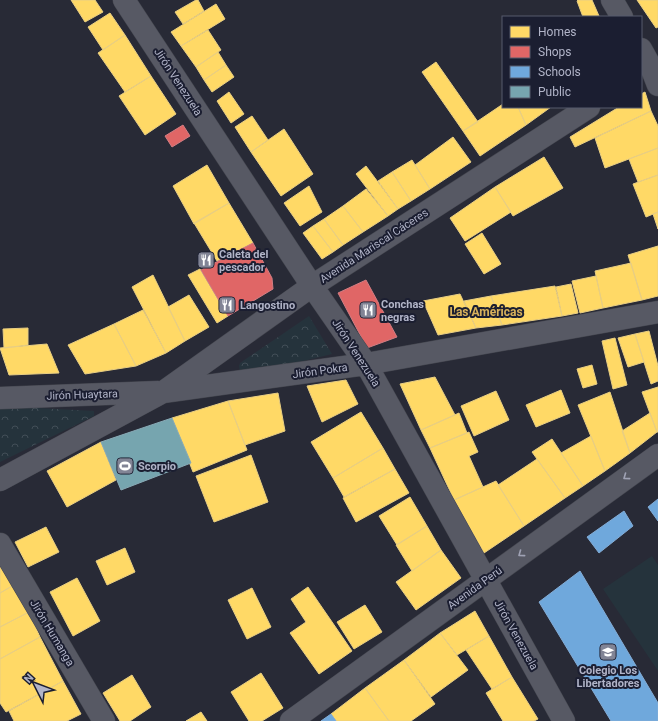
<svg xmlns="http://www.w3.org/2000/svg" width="658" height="721" font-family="Roboto,sans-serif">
	<defs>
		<pattern id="park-crowns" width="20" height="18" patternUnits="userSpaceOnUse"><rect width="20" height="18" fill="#25333c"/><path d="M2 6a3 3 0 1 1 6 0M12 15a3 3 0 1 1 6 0" fill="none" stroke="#424e57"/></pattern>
	</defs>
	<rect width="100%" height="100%" fill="#282a36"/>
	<path fill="url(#park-crowns)" d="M309,316l23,38 -85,21 -7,-4 -1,-5 1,-3z
		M0,406l94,5v5l-94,46z"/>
	<path fill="#25333c" d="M652,556l6,9v106l-55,-82z"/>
	<path fill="#ffd966" stroke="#e8ce83" d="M71,0h24l8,12 -18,10z
		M196,0h2l6,11 -21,13 -8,-12z
		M578,0h14l7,16 -16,1 -6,-16z
		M637,0h21v27l-2,1z
		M216,4l9,15 -44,27 -10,-14z
		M110,13l15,22 -22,15 -15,-23z
		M208,30l13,20 -25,17 -15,-21z
		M125,35l26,41 -26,16 -27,-39z
		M218,52l8,13 -22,15 -8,-13z
		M436,62l42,60 -15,9 -41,-59z
		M226,65l8,12 -22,15 -8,-12z
		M151,76l25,38 -31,21 -26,-39z
		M229,92l15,22 -13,9 -14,-22z
		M645,92l6,19 -76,36 -5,-10 49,-30h22v-13z
		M503,104v3h15l8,18 -46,31 -17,-25z
		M518,107h33l-25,18z
		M651,111l7,15v22l-53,20 -10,-30z
		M252,116l16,24 -17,12 -16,-25z
		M284,129l29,45 -32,22 -30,-44z
		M453,137l18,25 -41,27 -15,-24z
		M658,148v27l-20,7 -9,-23z
		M544,157l19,31 -50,28 -18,-29z
		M412,160l18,29 -19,12 -19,-29z
		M207,165l22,38 -35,21 -21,-38z
		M366,166l32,43 -10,7 -32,-42z
		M392,172l19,29 -13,8 -20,-28z
		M658,175v37l-12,5 -13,-33z
		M309,186l13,26 -22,14 -16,-23z
		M495,187l16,25 -46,29 -15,-23z
		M366,189l22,27 -25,16 -20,-26z
		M229,203l24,40 -36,18 -23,-38z
		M343,206l20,26 -20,13 -19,-26z
		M658,212v17l-5,-15z
		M324,219l19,26 -10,7 -20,-26z
		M313,226l20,26 -11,7 -19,-26z
		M482,233l19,31 -17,10 -19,-30z
		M658,246v50l-16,4 -14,-45z
		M631,263l11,37 -39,8 -8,-37z
		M200,269l28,47 -11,7 -29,-48z
		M153,275l32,66 -19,12 -34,-66z
		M596,276l7,32 -23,5 -8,-32z
		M571,284l7,29 -16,3 -6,-29z
		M555,286l7,30 -60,9 -11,-29z
		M460,294l16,34 -38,7 -15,-34z
		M189,295l20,32 -24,14 -17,-34z
		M491,296l11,29 -26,3 -12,-27z
		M143,310l23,43 -30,13 -22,-42z
		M114,324l22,42 -51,8 -17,-29z
		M28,328v17l-24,3 -1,-19z
		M649,331l9,35v15l-7,3 -16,-50z
		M635,334l9,28 -16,5 -10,-29z
		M615,338l12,47 -14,4 -11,-48z
		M47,344l12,29 -50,2 -9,-27z
		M592,365l5,19 -14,4 -6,-19z
		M435,377l20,38 -34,15 -21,-46z
		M346,380l12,24 -36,18 -15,-36z
		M658,387v45h-1l-15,-40z
		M561,390l9,23 -34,14 -10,-22z
		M496,391l13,29 -35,16 -13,-30z
		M610,392l20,61 -25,18 -27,-66z
		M278,393l7,38 -40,14 -17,-44z
		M228,401l19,49 -54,22 -21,-54z
		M361,412l22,36 -50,30 -22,-36z
		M459,413l8,20 -37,15 -9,-18z
		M650,413l7,19 -27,21 -8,-22z
		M469,432l9,20 -9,4 14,31 -29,13 -24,-52z
		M591,436l14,35 -22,15 -22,-33z
		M552,439l31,47 -18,12 -33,-46z
		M101,442l15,38 -49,27 -20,-36z
		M383,448l12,21 -51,28 -11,-19z
		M251,455l17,47 -54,20 -18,-46z
		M537,459l28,39 -41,28 -26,-41z
		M395,469l14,24 -53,29 -13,-24z
		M496,481l28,45 -40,27 -30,-53z
		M410,497l17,29 -30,19 -18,-29z
		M427,526l14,24 -29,21 -16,-26z
		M46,527l13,25 -31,15 -13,-25z
		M125,548l10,24 -28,13 -11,-24z
		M441,550l20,28 -45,32 -20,-28z
		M0,560l14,25 -14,8z
		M77,578l23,43 -27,15 -23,-44z
		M14,585l15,27 -29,15v-34z
		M308,587l44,64 -33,23 -29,-41 16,-11 -15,-23z
		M252,588l19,39 -24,12 -19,-39z
		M365,605l17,27 -28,17 -17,-27z
		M475,611l14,25 -32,19 -17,-22z
		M29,612l11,25 -40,22v-32z
		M440,633l28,37 -37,27 -27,-37z
		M489,636l23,41 -20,12 -26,-39z
		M40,637l23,44 -57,31 -6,-9v-44z
		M404,660l31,44 -24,17h-22l-24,-33z
		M261,673l22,35 -21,13h-13l-18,-29z
		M132,675l19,32 -21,14h-10l-17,-28z
		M512,677l26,42 -4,2h-31l-17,-28z
		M63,681l18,33 -14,7h-53l-5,-10z
		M365,688l24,33h-53l-5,-7z
		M201,712l6,9h-21z"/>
	<path fill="#e06666" stroke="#d27d83" d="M183,125l7,11 -18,11 -7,-11z
		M253,243l19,35 1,11 -45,27 -27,-46z
		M366,280l31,57 -30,11 -29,-55z"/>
	<path fill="#6fa8dc" stroke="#83acd6" d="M658,499v22l-10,-14z
		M624,511l9,15 -34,27 -12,-16z
		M580,571l78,132v18h-47l-72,-119z
		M331,714l5,7h-15z"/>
	<path fill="#76a5af" stroke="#88aab6" d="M172,418l19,45 -70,27 -20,-48z"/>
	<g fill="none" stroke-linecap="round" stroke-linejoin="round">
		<g stroke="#44464f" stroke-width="23">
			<path id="street" d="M124,0l188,286 54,78 198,357
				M612,0l10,17
				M641,49l10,18 7,18
				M166,390l146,-104 277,-179
				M0,398l158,-6
				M0,480l163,-88 203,-28 292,-52
				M0,544l104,177
				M291,721l367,-266"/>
		</g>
		<use href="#street" stroke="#575964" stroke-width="22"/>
	</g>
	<defs><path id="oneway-chevron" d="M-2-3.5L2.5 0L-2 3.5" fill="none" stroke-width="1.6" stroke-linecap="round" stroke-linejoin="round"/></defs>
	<g stroke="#9fa2b4">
		<use href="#oneway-chevron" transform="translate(626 477) rotate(144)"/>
		<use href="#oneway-chevron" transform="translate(521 554) rotate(144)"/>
	</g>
	<defs>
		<g id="restaurant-square" transform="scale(0.9)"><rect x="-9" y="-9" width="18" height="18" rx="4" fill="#818495" stroke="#1b1e31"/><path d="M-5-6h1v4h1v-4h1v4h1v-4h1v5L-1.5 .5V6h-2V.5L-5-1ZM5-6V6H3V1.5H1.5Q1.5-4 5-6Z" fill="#fff"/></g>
		<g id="stadium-square" transform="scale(0.9)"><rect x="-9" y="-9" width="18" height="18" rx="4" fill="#818495" stroke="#1b1e31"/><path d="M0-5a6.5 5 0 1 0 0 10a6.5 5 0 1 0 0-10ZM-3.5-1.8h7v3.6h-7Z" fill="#fff"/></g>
		<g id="school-square" transform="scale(0.9)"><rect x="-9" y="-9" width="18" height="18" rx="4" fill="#818495" stroke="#1b1e31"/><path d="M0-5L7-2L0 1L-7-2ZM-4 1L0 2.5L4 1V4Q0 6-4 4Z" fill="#fff"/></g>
	</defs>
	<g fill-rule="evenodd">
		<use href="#restaurant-square" x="206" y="260"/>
		<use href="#restaurant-square" x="227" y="305"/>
		<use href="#restaurant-square" x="368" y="310"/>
		<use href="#stadium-square" x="125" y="466"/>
		<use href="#school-square" x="608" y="652"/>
	</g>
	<g text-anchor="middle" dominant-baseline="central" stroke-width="4" stroke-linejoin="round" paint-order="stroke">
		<g font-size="11" fill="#b1b4c8" stroke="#1b1e31">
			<text transform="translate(178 82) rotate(57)">Jirón Venezuela</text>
			<text transform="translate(374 246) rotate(-33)">Avenida Mariscal Cáceres</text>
			<text transform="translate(356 353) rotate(57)">Jirón Venezuela</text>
			<text transform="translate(320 371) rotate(-8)">Jirón Pokra</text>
			<text transform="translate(82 395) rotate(-2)">Jirón Huaytara</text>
			<text transform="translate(475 588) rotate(-36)">Avenida Perú</text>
			<text transform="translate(52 633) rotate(59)">Jirón Humanga</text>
			<text transform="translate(516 635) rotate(61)">Jirón Venezuela</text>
		</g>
		<g font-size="11" font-weight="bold" fill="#b1b4c8" stroke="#1b1e31" text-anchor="start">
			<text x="219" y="254">Caleta del<tspan x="219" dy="13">pescador</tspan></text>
			<text x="381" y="304">Conchas<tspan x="381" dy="13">negras</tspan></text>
			<text x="240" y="305">Langostino</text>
			<text x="138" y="466">Scorpio</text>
			<text x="608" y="670" text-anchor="middle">Colegio Los<tspan x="608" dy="13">Libertadores</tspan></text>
		</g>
		<g font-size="12" font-weight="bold" fill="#d9b25b" stroke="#1b1e31">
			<text x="486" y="312">Las Américas</text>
		</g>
	</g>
	<rect x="502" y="16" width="140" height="92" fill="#1b1e31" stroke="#575a6d"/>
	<rect x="510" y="26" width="20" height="12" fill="#ffd966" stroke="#575a6d"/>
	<text x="538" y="36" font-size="12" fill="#b1b4c8">Homes</text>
	<rect x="510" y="46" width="20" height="12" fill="#e06666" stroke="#575a6d"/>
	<text x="538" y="56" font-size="12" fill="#b1b4c8">Shops</text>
	<rect x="510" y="66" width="20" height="12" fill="#6fa8dc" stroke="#575a6d"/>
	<text x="538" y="76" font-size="12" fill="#b1b4c8">Schools</text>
	<rect x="510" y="86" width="20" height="12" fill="#76a5af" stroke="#575a6d"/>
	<text x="538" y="96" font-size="12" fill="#b1b4c8">Public</text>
	<g transform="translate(36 685) rotate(312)" stroke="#1b1e31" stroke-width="3" paint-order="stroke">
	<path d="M0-3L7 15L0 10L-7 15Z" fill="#b1b4c8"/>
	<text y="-6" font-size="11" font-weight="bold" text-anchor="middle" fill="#b1b4c8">N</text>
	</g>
</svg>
